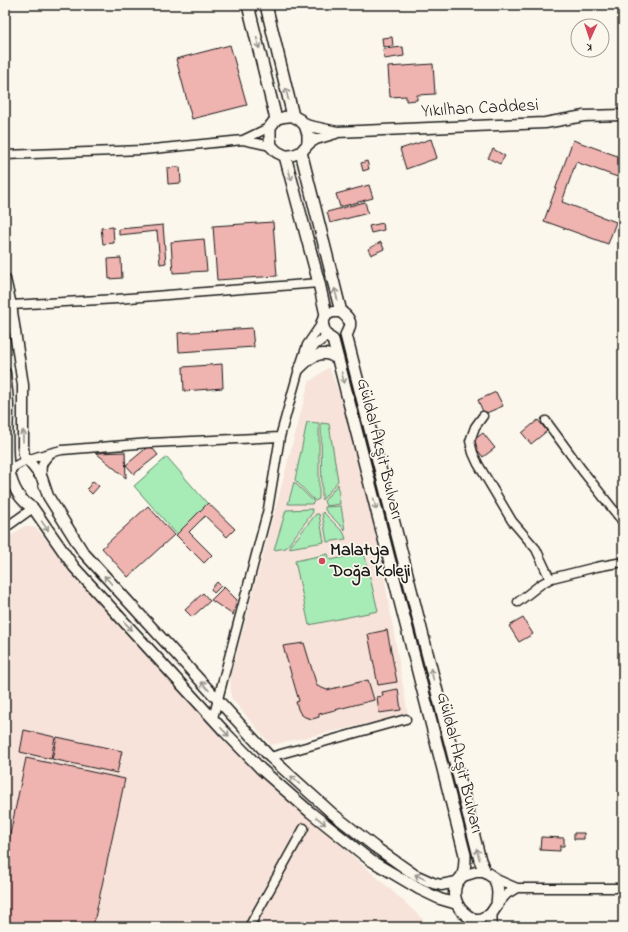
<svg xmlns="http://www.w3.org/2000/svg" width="628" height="932" font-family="'Indie Flower',sans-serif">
	<rect width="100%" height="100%" fill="#fbf7ec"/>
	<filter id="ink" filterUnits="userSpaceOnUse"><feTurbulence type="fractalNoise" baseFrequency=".025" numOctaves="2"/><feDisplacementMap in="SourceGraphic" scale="8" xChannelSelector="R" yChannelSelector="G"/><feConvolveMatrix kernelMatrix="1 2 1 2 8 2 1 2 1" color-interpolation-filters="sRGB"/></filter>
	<g filter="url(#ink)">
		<path fill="#f7e3da" d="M329,367l35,92 44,256 -137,30 -40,-47 -1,-23 4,-11 75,-282z
			M24,526l12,2 189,214 174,155 32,30h-426v-386z"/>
		<path fill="#a7ebb6" stroke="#628469" d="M307,422l12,1v76l-4,2 -20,-21z
			M321,423l8,1 9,57 -16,19z
			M167,457l46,53 -33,28 -46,-52z
			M294,482l20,20 -2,2h-24z
			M338,484l2,20 -14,2 -2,-5z
			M341,506l4,24 -20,-20v-3z
			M312,509l1,3 -27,36 -12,2 12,-40z
			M323,512l21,21 2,6 -19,3 -5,-29z
			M316,514h3l5,28 -35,6z
			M364,553l14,58 -69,14 -14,-64 33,-7 2,6z"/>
		<path fill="#efb3b0" stroke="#1c1c1c" d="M392,37l1,9 -10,1 -1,-9z
			M230,45l17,60 -55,14 -16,-60z
			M403,47l1,9 -20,3 -1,-10z
			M433,64l2,30 -18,1v5l-11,1v-5l-16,1 -2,-30z
			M431,139l6,19 -31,11 -6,-20z
			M573,140l50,18v21l-47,-17 -14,40 54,20 -8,22 -64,-23z
			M493,149l12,7 -5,8 -12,-6z
			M367,161l2,8 -6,2 -2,-8z
			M180,167l1,16 -13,1 -1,-16z
			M369,185l4,13 -33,9 -4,-13z
			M365,202l3,11 -38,10 -3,-11z
			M273,222l4,54 -60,4 -4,-54z
			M383,223l1,7 -13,3 -2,-7z
			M163,225l3,38 -6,1 -3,-33 -38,4v-6z
			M113,227l1,16 -11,1 -2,-16z
			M204,239l3,32 -34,2 -2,-31z
			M381,242l3,7 -13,6 -3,-6z
			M121,258l1,20 -13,1 -1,-20z
			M252,328l2,19 -75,5 -1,-19z
			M222,364l1,24 -39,3 -1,-24z
			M496,392l7,14 -19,8 -6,-14z
			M538,420l9,11 -16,13 -9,-11z
			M483,433l12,15 -12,9 -12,-15z
			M150,445l8,10 -24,19 -8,-9z
			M125,452l1,26 -30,-25z
			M93,481l6,5 -7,8 -5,-5z
			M208,503l27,26 -8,8 -22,-21 -16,16 23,23 -8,8 -28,-28z
			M148,506l26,29 -46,42 -26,-29z
			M217,582l4,4 -7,7 -3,-4z
			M224,587l13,13 -4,15 -22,-15z
			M203,593l7,8 -18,16 -7,-7z
			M523,618l10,16 -14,8 -10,-16z
			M387,630l10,52 -19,3 -10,-51z
			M304,643l13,43 10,4 41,-10 6,20 -55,14v3l-7,2 -7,-2 -3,-2 -2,-2 -2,-4 -2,-7 3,-1 -16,-55z
			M398,689l3,21 -22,3 -2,-16 6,-1 -1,-4z
			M24,730l31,7 -4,22 -31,-7z
			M57,737l65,14 -5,22 -65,-14z
			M26,758l99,21 -32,148h-62l-26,-5v-64z
			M574,833h10v6h-10z
			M541,837l23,1v8h-4v5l-20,-1z"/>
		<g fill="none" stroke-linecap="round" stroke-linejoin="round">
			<g stroke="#1c1c1c" stroke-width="11">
				<path id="minor" d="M243,140l27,-13
					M5,155l138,-5 100,-10 28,6
					M11,305l106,-6 202,-16
					M305,356l8,-9 14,-11
					M483,416l-8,11 -5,14 3,12 5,11 34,57 24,28 14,30
					M546,421l36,49 41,52
					M42,478c-1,-14 -1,-15 9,-25
					M5,481c2,-5 4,-10 9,-14 10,-8 35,-14 48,-17l88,-7 130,-6
					M5,528l28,-20
					M518,602l23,-18 11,-6 44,-11 27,-5
					M213,718l55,-209 12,-72 19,-68 8,-24 15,-22
					M270,757l136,-38
					M494,878l23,10h106
					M497,905l10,-11 10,-6
					M249,927l55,-99"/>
			</g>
			<g stroke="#1c1c1c" stroke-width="13">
				<path id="tertiary" d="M276,119l8,-2 9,-1
					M305,125l32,7 208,-9 39,-7 39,-1
					M308,144l8,-5 20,-6
					M285,156l8,-1 8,-3
					M5,279l6,26 12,80v62l1,8 18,23 6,18 35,56 187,205 63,57 42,33 40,28 18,8 8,2 16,-3
					M326,315l7,-3h8
					M299,369c7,-7 16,-16 26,-15 4,0 9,3 13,5
					M5,373c1,11 3,22 3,33 0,32 -8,84 25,102l41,59 150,164 37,38 49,43 60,48 49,29 21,10 17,5
					M463,876l13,-4h9
					M473,919h7l11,-5"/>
			</g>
			<g stroke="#1c1c1c" stroke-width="14">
				<path id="secondary" d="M248,5l28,114 -6,8v10l1,9 6,6 8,4 34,127 7,32 -4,8 2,7 3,6 6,4 132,515c0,6 0,13 -2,19 -1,4 -5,6 -7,10 -5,15 3,28 17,35l3,8
					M266,5l27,111 7,4 5,5 3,9v10l-7,8 40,160c10,7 11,12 5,23l134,525 5,12 9,6 3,7 1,8 -1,12 -6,9v13"/>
			</g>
			<use href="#minor" stroke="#fbf7ec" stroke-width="8"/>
			<use href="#tertiary" stroke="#fbf7ec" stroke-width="10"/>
			<use href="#secondary" stroke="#fbf7ec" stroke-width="11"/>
		</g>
		<defs><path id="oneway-shaft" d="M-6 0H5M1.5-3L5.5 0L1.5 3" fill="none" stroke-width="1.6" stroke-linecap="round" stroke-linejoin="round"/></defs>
		<g stroke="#97948e">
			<use href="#oneway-shaft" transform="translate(258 43) rotate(76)"/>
			<use href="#oneway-shaft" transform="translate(287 94) rotate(-103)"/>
			<use href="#oneway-shaft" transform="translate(290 175) rotate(75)"/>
			<use href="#oneway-shaft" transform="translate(336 294) rotate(-104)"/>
			<use href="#oneway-shaft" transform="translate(343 378) rotate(76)"/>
			<use href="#oneway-shaft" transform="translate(23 436) rotate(-90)"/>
			<use href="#oneway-shaft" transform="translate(375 504) rotate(76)"/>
			<use href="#oneway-shaft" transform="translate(45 526) rotate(55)"/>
			<use href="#oneway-shaft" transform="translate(108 580) rotate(-132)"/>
			<use href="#oneway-shaft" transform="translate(128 626) rotate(47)"/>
			<use href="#oneway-shaft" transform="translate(432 674) rotate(-104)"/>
			<use href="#oneway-shaft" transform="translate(205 686) rotate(-132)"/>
			<use href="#oneway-shaft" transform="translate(225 732) rotate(46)"/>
			<use href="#oneway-shaft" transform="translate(295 780) rotate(-138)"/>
			<use href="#oneway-shaft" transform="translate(321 821) rotate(39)"/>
			<use href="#oneway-shaft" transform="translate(478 854) rotate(-105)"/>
			<use href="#oneway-shaft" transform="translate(420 877) rotate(-154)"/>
		</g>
	</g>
	<circle fill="#d1495b" stroke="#fbf7ec" stroke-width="1.5" cx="322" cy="561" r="4"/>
	<g text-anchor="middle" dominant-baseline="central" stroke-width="3.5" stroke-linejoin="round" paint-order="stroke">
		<g font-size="18" fill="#1c1c1c" stroke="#fbf7ec">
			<text transform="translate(480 109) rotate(-3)">Yıkılhan Caddesi</text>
			<text transform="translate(379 449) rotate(76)">Güldal Akşit Bulvarı</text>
			<text transform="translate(459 763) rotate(76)">Güldal Akşit Bulvarı</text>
		</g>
		<g font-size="18" font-weight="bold" fill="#1c1c1c" stroke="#fbf7ec" text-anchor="start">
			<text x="330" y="551">Malatya<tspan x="330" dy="21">Doğa Koleji</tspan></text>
		</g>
	</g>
	<rect width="628" height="932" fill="none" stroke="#fbf7ec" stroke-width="20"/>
	<rect x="10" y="10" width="608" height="912" fill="none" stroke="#1c1c1c" stroke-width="1.5" filter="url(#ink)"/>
	<g transform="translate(590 38) rotate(183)"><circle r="19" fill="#fbf7ec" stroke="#a29f99"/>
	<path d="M0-3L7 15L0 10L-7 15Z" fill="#d1495b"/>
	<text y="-6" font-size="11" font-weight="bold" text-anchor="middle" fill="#1c1c1c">K</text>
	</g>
</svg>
